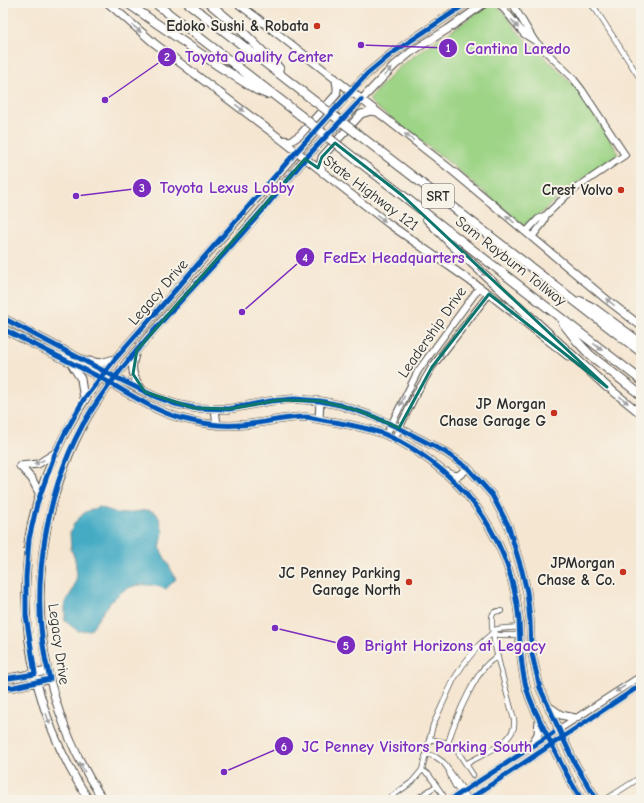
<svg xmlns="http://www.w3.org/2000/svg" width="644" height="803" font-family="'Comic Neue',sans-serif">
	<rect width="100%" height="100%" fill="#f7f3e8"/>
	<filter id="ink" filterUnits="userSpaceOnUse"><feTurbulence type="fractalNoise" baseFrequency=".025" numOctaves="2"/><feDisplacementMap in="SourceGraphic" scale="8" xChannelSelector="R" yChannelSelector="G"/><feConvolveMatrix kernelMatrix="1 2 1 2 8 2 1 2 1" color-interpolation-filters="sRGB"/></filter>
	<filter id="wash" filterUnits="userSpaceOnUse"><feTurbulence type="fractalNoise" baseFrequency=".012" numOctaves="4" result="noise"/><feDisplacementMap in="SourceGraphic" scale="16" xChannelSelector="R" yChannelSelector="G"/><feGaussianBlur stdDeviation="0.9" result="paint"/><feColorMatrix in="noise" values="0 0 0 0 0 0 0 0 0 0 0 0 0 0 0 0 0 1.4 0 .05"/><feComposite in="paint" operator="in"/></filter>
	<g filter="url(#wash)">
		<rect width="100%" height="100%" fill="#f5e6d1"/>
		<path fill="#9dd486" stroke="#648058" d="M490,3c11,1 22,22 29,30 16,17 34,30 49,47 19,21 34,47 49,71v4c-33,22 -61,41 -88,71l-3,1 -80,-67 -71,-54 -5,-5v-3l27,-29 28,-21 35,-23z"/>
		<path fill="#44abc4" stroke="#386b78" d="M100,507l19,7 29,-4 8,3 3,5 4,14 -3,17 16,30 -10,10c-6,-2 -12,-4 -18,-4 -30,-3 -42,25 -58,45l-12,1 -13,-10v-19l8,-12 4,-14 -2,-17 -4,-10 -1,-16 5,-11 10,-10z"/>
	</g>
	<g filter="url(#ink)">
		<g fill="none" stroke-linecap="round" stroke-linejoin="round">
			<g stroke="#494744" stroke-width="6">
				<path id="minor" d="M590,3l6,7
					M595,3l1,7 45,70
					M493,632l5,3h21
					M429,739l19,4 8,6 17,26
					M448,743c6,-20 30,-81 50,-86
					M427,754l9,3 7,5 21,29 4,9
					M466,764c16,-10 52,-22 48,-44 -4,-17 -28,-96 -21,-106 1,-3 5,-3 8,-3
					M422,770l7,5 14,20
					M449,772c3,11 9,20 18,28
					M390,800l1,-3 21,-15 10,-12 11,-45 21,-46 9,-14 16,-20 18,-16 22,-2
					M415,800l21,-14
					M605,800l36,-23"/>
			</g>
			<g stroke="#494744" stroke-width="8">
				<path id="tertiary" d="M499,3l25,31 11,7 37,36 10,13 43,65 -56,38 -23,22 -8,4 -12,13
					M512,3l22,37
					M532,237l11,-14 3,-8
					M386,435l32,-64 61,-83
					M394,439l22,-45 16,-27 57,-73
					M450,800l191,-124
					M468,800l173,-115"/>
			</g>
			<g stroke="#494744" stroke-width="9">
				<path id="secondary" d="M108,3l46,40 128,97 107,84 100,70 79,62
					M237,3l23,17 194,152 152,127 35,27
					M282,140l9,1 9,-6 36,-40c2,-6 1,-10 -1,-17
					M323,173l-3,-7 2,-9 39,-43 10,-3 6,1
					M3,318l116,61 37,18 19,7 19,4 35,1 41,-8 24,-2 26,2 20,4 32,11 27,12 46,24 23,16 24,27 16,30 14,46 5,21 3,28 1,30 9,38 34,74 23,38
					M3,329c33,17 66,32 98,49 26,14 51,32 79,40 19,5 39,9 59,7 22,-1 44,-8 67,-8 9,1 19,4 29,5 16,3 33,6 49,12 43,18 83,53 106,94 16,28 26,59 29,92 1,21 1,41 6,62 3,17 12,32 19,47 12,24 23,49 38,71
					M135,355c-5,13 -2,23 7,34
					M89,361l11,2 15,-4
					M72,365l9,14 3,20
					M603,383l38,31
					M215,409l2,16
					M319,419l1,-18
					M20,466l18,-2 17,-11
					M20,466l12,13 8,16
					M447,472l5,3 6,1 10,-8
					M3,679l45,-8
					M3,688l11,-1 36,-8
					M548,706l13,9 14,3
					M529,749l9,-15 1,-15
					M89,800c-46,-69 -69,-153 -62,-236 1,-8 0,-18 2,-27 11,-66 44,-126 86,-178l236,-268 16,-17 24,-20 76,-51
					M103,800c-61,-93 -79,-199 -48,-305 10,-33 24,-67 44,-96 40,-57 90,-107 137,-159 23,-26 45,-53 68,-80 14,-16 30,-31 45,-47 15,-16 30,-32 46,-48l16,-13 37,-23 37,-26"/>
			</g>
			<g stroke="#494744" stroke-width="10">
				<path id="motorway" d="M127,3l90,62 40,25 10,4
					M155,3l145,112
					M188,3l125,97
					M209,3l32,27 38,38
					M359,135l282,217
					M344,150l297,230
					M427,219l23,24 157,144
					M580,301l12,6 49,36
					M563,323l14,18 13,14 51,40"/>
			</g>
			<use href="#minor" stroke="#fff" stroke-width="4.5"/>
			<use href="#tertiary" stroke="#fff" stroke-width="6"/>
			<use href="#secondary" stroke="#fff" stroke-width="7"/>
			<use href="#motorway" stroke="#fff" stroke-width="8"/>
			<g stroke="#494744" stroke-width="10" stroke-linecap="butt">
				<path id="motorway-bridge" d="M313,100l46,35
					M300,115l44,35"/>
			</g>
			<use href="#motorway-bridge" stroke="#fff" stroke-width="8"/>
			<g stroke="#f7f3e8" stroke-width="8">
				<path id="cycleway" d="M3,318l116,61 37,18 19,7 19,4 35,1 41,-8 24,-2 26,2 20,4 32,11 27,12 46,24 23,16 24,27 16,30 14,46 5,21 3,28 1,30 9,38 34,74 23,38
					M3,329c33,17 66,32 98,49 26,14 51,32 79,40 19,5 39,9 59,7 22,-1 44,-8 67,-8 9,1 19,4 29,5 16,3 33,6 49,12 43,18 83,53 106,94 16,28 26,59 29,92 1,21 1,41 6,62 3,17 12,32 19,47 12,24 23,49 38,71
					M3,679l32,-5 -9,-59v-38l3,-38 8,-35 17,-48 10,-21 20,-36 31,-40 50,-57 131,-150 71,-78 24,-20 76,-51
					M3,688l11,-1 36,-8c-24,-88 -4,-205 49,-280 36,-51 81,-97 124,-144 13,-15 26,-29 39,-44 15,-18 29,-36 44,-53 18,-20 37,-39 55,-58
					M450,800l103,-67
					M468,800l173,-115"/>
			</g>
			<use href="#cycleway" stroke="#0057b8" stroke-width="5"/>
		</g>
		<defs><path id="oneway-solid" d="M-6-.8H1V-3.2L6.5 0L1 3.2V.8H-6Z"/></defs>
		<g fill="#a0a0a0">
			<use href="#oneway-solid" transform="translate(515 24) rotate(51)"/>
			<use href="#oneway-solid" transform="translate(137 29) rotate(40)"/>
			<use href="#oneway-solid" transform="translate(388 72) rotate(-44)"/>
			<use href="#oneway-solid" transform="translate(240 108) rotate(38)"/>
			<use href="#oneway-solid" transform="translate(409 137) rotate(-143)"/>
			<use href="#oneway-solid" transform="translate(374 173) rotate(38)"/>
			<use href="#oneway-solid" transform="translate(381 218) rotate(38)"/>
			<use href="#oneway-solid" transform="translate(510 219) rotate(-140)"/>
			<use href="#oneway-solid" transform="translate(482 272) rotate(43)"/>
			<use href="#oneway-solid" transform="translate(610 302) rotate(-142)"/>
			<use href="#oneway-solid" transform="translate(510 311) rotate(38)"/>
			<use href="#oneway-solid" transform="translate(598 347) rotate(38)"/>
			<use href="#oneway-solid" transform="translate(440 357) rotate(-52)"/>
			<use href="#oneway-solid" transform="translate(624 400) rotate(39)"/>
			<use href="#oneway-solid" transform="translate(402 401) rotate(116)"/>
			<use href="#oneway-solid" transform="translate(39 462) rotate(157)"/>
			<use href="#oneway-solid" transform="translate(620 689) rotate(147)"/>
			<use href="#oneway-solid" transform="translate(48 719) rotate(71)"/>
			<use href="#oneway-solid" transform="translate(82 767) rotate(-119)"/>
		</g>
	</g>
	<path fill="none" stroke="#0f766e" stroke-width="3" stroke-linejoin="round" d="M335,143l68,53 204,191 -118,-93 -57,73 -33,61 -39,-17 -40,-10 -41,-1 -50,9 -35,-1 -49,-16 -12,-18 4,-24 168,-191 13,9 4,-11z"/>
	<g fill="#c8321e" stroke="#f7f3e8" stroke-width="1.5">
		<circle cx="317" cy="26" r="4"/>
		<circle cx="621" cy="190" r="4"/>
		<circle cx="554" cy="413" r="4"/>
		<circle cx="623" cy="572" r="4"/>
		<circle cx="409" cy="582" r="4"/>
	</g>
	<g text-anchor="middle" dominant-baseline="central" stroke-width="4" stroke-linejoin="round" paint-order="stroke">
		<rect fill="#f7f3e8" stroke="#686764" stroke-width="1" x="422" y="184" width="32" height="24" rx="3"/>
		<g font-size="14" font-weight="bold" fill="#2b2b2b">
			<text x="438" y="196">SRT</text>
		</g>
		<g font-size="15" font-weight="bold" fill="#2b2b2b" stroke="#f7f3e8" text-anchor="end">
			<text x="309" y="26">Edoko Sushi &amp; Robata</text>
			<text x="613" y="190">Crest Volvo</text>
			<text x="546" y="404">JP Morgan<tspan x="546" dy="17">Chase Garage G</tspan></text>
			<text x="615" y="563">JPMorgan<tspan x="615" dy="17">Chase &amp; Co.</tspan></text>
			<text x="401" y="573">JC Penney Parking<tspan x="401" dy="17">Garage North</tspan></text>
		</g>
		<g font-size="15" fill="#2b2b2b" stroke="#f7f3e8">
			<text transform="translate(371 193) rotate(37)">State Highway 121</text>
			<text transform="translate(511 261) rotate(38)">Sam Rayburn Tollway</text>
			<text transform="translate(158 292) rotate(-49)">Legacy Drive</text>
			<text transform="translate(432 332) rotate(-55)">Leadership Drive</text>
			<text transform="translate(59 644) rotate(82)">Legacy Drive</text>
		</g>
	</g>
	<path fill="none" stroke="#7b2cbf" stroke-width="1.5" d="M361 45L448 48M105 100L167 57M76 196L142 188M242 312L305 257M275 628L346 645M224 772L284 746"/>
	<g fill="#7b2cbf" stroke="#f7f3e8" stroke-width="1.5">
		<circle cx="361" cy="45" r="4"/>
		<circle cx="105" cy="100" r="4"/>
		<circle cx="76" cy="196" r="4"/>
		<circle cx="242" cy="312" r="4"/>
		<circle cx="275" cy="628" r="4"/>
		<circle cx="224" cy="772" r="4"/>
		<circle cx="448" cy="48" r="10"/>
		<circle cx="167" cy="57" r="10"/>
		<circle cx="142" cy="188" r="10"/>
		<circle cx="305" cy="257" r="10"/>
		<circle cx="346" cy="645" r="10"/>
		<circle cx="284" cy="746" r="10"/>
	</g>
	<g font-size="12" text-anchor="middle" font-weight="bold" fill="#fff">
		<text x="448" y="52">1</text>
		<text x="167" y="61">2</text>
		<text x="142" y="192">3</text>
		<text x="305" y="262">4</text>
		<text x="346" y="650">5</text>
		<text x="284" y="751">6</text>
	</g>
	<g font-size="16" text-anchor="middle" font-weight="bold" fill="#7b2cbf" stroke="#f7f3e8" stroke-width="4" stroke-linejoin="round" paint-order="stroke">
		<text x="518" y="54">Cantina Laredo</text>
		<text x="259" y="62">Toyota Quality Center</text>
		<text x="227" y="193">Toyota Lexus Lobby</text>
		<text x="394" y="263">FedEx Headquarters</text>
		<text x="455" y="651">Bright Horizons at Legacy</text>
		<text x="417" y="752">JC Penney Visitors Parking South</text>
	</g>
	<rect width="644" height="803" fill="none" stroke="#f7f3e8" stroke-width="16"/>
</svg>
